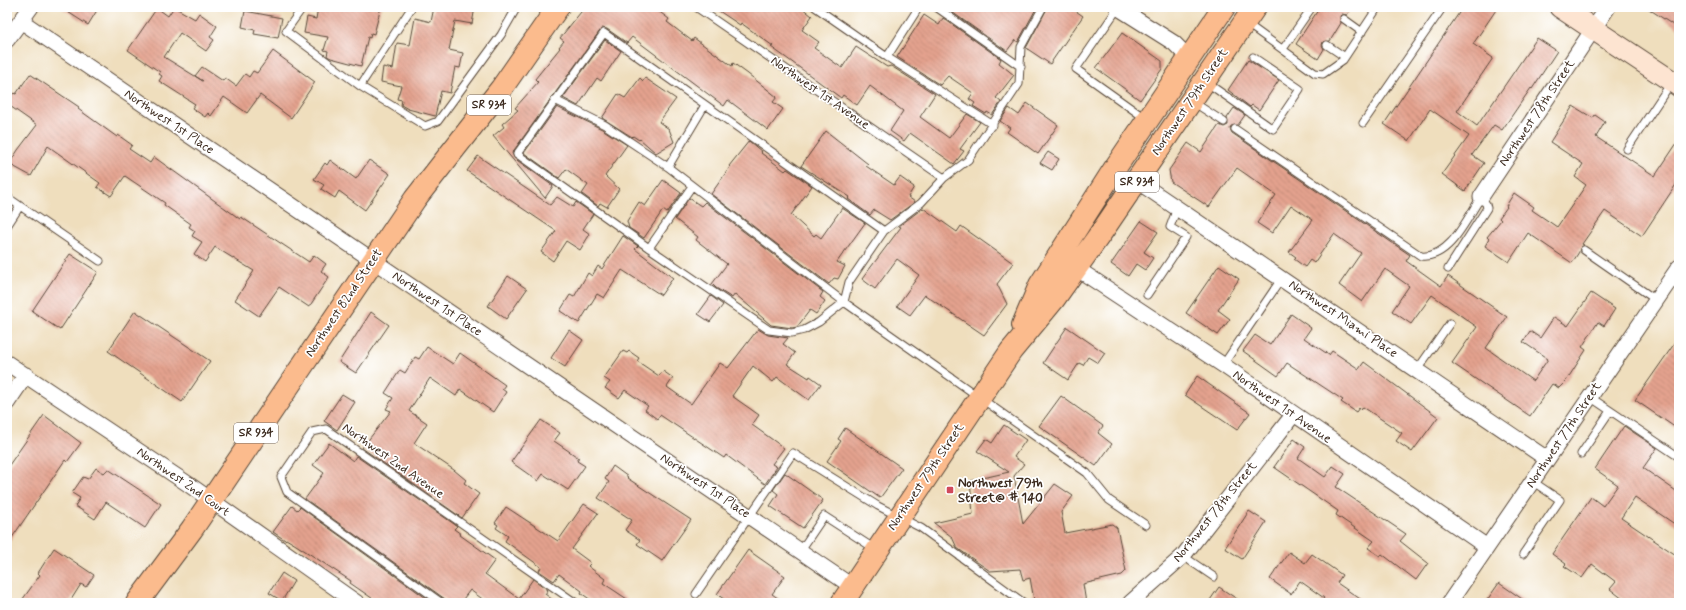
<svg xmlns="http://www.w3.org/2000/svg" width="1686" height="610" font-family="Mynerve,sans-serif">
	<defs>
		<pattern id="building-back-hatch" width="6" height="6" patternUnits="userSpaceOnUse"><rect width="6" height="6" fill="#e4a28e"/><path d="M-1 5l2 2M0 0l6 6M5-1l2 2" fill="none" stroke="#ba8473"/></pattern>
	</defs>
	<rect width="100%" height="100%" fill="#fff"/>
	<filter id="ink" filterUnits="userSpaceOnUse"><feTurbulence type="fractalNoise" baseFrequency=".025" numOctaves="2"/><feDisplacementMap in="SourceGraphic" scale="8" xChannelSelector="R" yChannelSelector="G"/><feConvolveMatrix kernelMatrix="1 2 1 2 8 2 1 2 1" color-interpolation-filters="sRGB"/></filter>
	<filter id="wash" filterUnits="userSpaceOnUse"><feTurbulence type="fractalNoise" baseFrequency=".012" numOctaves="4" result="noise"/><feDisplacementMap in="SourceGraphic" scale="16" xChannelSelector="R" yChannelSelector="G"/><feGaussianBlur stdDeviation="0.9" result="paint"/><feColorMatrix in="noise" values="0 0 0 0 0 0 0 0 0 0 0 0 0 0 0 0 0 1.4 0 .05"/><feComposite in="paint" operator="in"/></filter>
	<g filter="url(#wash)">
		<rect width="100%" height="100%" fill="#efdebd"/>
		<g id="blocks">
			<path fill="url(#building-back-hatch)" d="M60,7h39l-11,18z
				M174,7l21,12 4,-6 18,13 -7,11 4,3 -8,11 -26,-18 -16,24 39,24 -8,-5 7,-9 21,14 2,-3 11,8 9,-12 4,3 4,-6 4,2 16,-22 42,31 -24,36 -31,-23 -13,18 -23,-16 -13,19 -3,-3 -3,4 -13,-9 3,-4 -36,-23 3,-5 -3,-2 1,-2 -32,-22 29,-42 11,8z
				M318,7h63l-7,27 -3,-1 -1,5 -2,-1 -7,29 -30,-8 -4,-2 1,-5 -4,-1 4,-13 -24,-4 3,-16 9,2z
				M434,7h41l-3,17 -17,-3 -6,29 14,3 -3,15 -5,-1 -5,26 -9,-2 -6,25 -27,-7 -7,-4 1,-5 -5,-1 4,-13 -20,-4 2,-15 10,2 4,-26 13,2 5,-27 16,4z
				M585,7h68l16,12 -2,3 25,19 2,-3 38,28 1,-3 15,11 29,23 -4,5 10,7 -15,21 -40,-30 -4,6 -92,-69 -5,6 -20,-14 -5,-1 -90,125 2,5 39,28 -8,12 -52,-62 11,-9 -2,-3 16,-14 -3,-2 23,-26 -3,-3 25,-31 -1,-1 5,-6 -4,-3z
				M713,7h88l11,9 -10,14 17,12 -5,6 28,20 14,-21 31,20 4,-1 44,28 -15,23 29,21 18,-24 13,8 -20,27 4,2 -10,13 -44,-31 -6,8 -14,-10 13,-20 -33,-25 -13,19 -14,-10 -2,3 -56,-41 -14,-10 2,-1 -32,-23 -1,2z
				M951,7h86l-19,35 -3,-2 -8,11 -58,-41z
				M1048,7h22l13,9 -33,48 -24,-16z
				M1320,7h32l-5,8 -5,-1 -2,2 1,7 -11,18 -7,1 -1,3 2,4 -6,10 -22,-15z
				M1463,7h35l-25,37 20,14 -36,53 20,15 60,-88 20,13 -25,38 -1,-1 -29,42 -8,-5 -22,30 12,8 -19,28 -23,-17 27,-38 -39,-27 -21,32 -25,-17z
				M1646,7h33v22z
				M245,11l37,7 -4,20 -24,-4 1,-4 -13,-3z
				M924,15l15,10 4,-7 58,41 -2,4 15,12 -18,23 5,4 -9,13 -5,-3 -1,2 -13,-8 2,-3 -6,-4 4,-6 -25,-17 -8,9 -43,-28z
				M1122,33l40,28v8l-22,31 -44,-32z
				M605,40l16,11 -20,30 -4,-3 -19,28 -15,-8z
				M1248,60l31,20 -20,30 -7,-5 -2,2 -22,-17z
				M30,74l49,33 -1,2 39,28 1,-2 14,10 -3,4 21,14 4,-6 86,62 1,-2 68,45 5,-7 12,9 -5,7 8,6 -20,30 -30,-20 -20,29 -24,-16 19,-29 -39,-24 -10,15 -11,-8 8,-12 -10,-6 3,-5 -6,-4 2,-3 -27,-19 1,-2 -40,-27 -14,20 -14,-9 3,-4 -52,-37 -17,30 -22,-12 9,-14 19,-25 -30,-21 6,-11 3,1z
				M640,78l3,3 2,-3 31,21 -17,23 10,7 5,13 -18,11 -16,-14 -1,1 -6,-4 -1,1 -30,-19 16,-24 7,4z
				M1027,103l31,22 -20,29 -31,-22 3,-4 -10,-7 9,-13 10,7z
				M1573,106l20,12 2,-3 10,7 -9,15 59,39 24,-36v40l-37,56 -37,-25 -23,33 2,1 -4,3 -1,4 -7,11 -44,-30 -19,29 -24,-16 4,-7 -2,-2 14,-17 -2,-2 8,-11 -1,-1 8,-13 20,14 -2,3 25,17 29,-42 -11,-8 8,-13 -33,-22z
				M557,107l45,22 25,16 -22,31 14,13 -12,18 -7,-4 -2,3 -16,-12 6,-9 -22,-16 -7,9 -35,-25z
				M1234,108l11,7 -7,10 -7,1 -1,3 2,4 178,122 -4,6 35,25 7,-10 59,41 -21,31 47,33 15,-22 -25,-17 7,-11 10,7 14,-21 14,9 23,-33 24,16 -11,17 -6,-4 -16,25 4,3 -20,31 -7,7 -7,-4 -22,32 -78,-53 25,-36 -45,-32 -21,29 -19,-13 17,-25 -24,-17 -23,33 -23,-17 22,-32 -27,-19 -20,29 -4,-3 -5,7 -11,-8 2,-2 -7,-5 24,-32 -22,-15 -19,28 -15,-10 19,-28 -39,-27 -28,39 -38,-25 -2,-12 19,-27 13,9 18,-27 5,2 4,-2 -1,-7z
				M826,131l42,33 -2,2 28,19 6,-8 14,10 -6,10 7,5 -25,18 -16,-10 -4,5 -22,-16 2,-2 -49,-31z
				M749,141l13,11 -1,1 24,18 2,-2 25,17 -21,29 23,21 2,-2 5,4 21,-30 23,15 -28,39 8,4 -7,13 -4,-1 -5,6 -118,-90 19,-27 -1,-1z
				M1048,152l11,7 -7,11 -12,-7z
				M478,156l72,49 7,-8 16,10 3,-5 17,12 -10,15 7,5 -10,16 -14,-9 -13,20 -12,-9 15,-21 -89,-60z
				M330,160l26,19 13,-19 21,14 -25,36 -26,-19 -4,7 -14,-9 3,-4 -10,-6 11,-16 2,2z
				M663,180l18,13 -14,20 -4,-3 -19,28 -15,-10 -2,-7 12,-19 6,4z
				M689,198l12,8 4,-4 118,90 -3,5 5,4 -9,13 -6,-4 -13,17 -5,1 -21,-3 -36,-31 -3,4 -16,-10 -4,-4 15,-20 -31,-24 2,-3 -23,-18z
				M923,208l34,24 4,-6 52,37 -16,21 10,20 -23,31 -59,-40 -15,20 -13,-9 22,-31 -22,-16 -22,30 -13,-10 39,-52 -2,-1z
				M1141,221l17,11 -14,20 9,6 -8,12 -9,-6 -8,12 -17,-12z
				M623,236l15,10 -3,3 38,29 -12,17 -39,-25 -18,28 -7,-4 -18,29 -19,-12 10,-16 4,2 14,-24 4,3 6,-10 4,3z
				M70,254l28,18 -38,58 -28,-19z
				M1219,265l20,14 -21,31 12,9 -12,16 -32,-22z
				M508,276l19,13 -21,30 -18,-13z
				M711,296l12,9 -13,17 -12,-8z
				M135,311l75,50 -28,41 -74,-51z
				M371,312l18,13 -33,48 -17,-11z
				M1291,314l20,14 -7,10 25,17 3,-4 27,18 5,-7 74,55 -26,35 -16,-11 6,-8 -39,-26 -2,3 -2,-2 -3,4 -15,-10 2,-2 -56,-37 -9,13 -35,-25 12,-16 15,10z
				M1067,327l38,26 -7,10 -10,-6 -5,8 -4,-2 -11,17 -25,-17z
				M758,329l10,6 20,3 -5,6 12,9 -8,11 22,14 1,-2 11,8 -12,16 -32,-23 -4,5 -20,-16 -21,30 27,19 -7,10 32,23 -12,16 5,3 -12,17 -39,-29 -2,3 -64,-43 -3,4 -12,-9 3,-4 -23,-16 -6,8 -14,-10 5,-6 -6,-4 19,-27 4,2 2,-2 10,7 -2,3 22,15 4,-5 10,7 -6,9 24,17 29,-41 8,5z
				M569,330l14,10 -18,27 -14,-9z
				M1679,337v93l-44,-30z
				M427,347l26,17 7,-11 45,32 -3,4 4,3 -13,20 -33,-23 -4,7 -26,-18 -21,33 18,12 -13,20 40,27 12,10 -2,3 15,11 -17,24 -100,-70 29,-37 -5,-2 7,-11 -8,-5 15,-23 5,3 10,-16 4,2z
				M1197,376l53,37 -13,17 -52,-35z
				M342,394l13,8 -18,28 -13,-9z
				M1061,396l42,30 -5,7 14,11 -16,22 -57,-40z
				M44,415l37,28 -14,19 -2,-2 -58,85v-77z
				M541,420l19,13 -6,8 25,17 -2,3 8,5 -17,24 -25,-16 -5,7 -27,-19z
				M1004,425l22,15 -12,17 10,7 -10,12 9,48 32,-40 18,12 -12,16 4,21 47,-9 5,4 9,43 -4,4 -39,9 3,19h-48l-4,-3 -4,-22 -7,2 -3,-11 -30,2 -33,-23 -5,-11 -18,-14 39,-9 -3,-33 39,-9 -32,-21 9,-12 6,4z
				M1624,426l33,22 -14,20 36,25v34l-44,-30 -14,21 58,39v46h-51l-18,-14 6,-7 -24,-18 -10,14 -18,-12 2,-2 -14,-10 39,-57 12,9 15,-21 -23,-16z
				M845,428l57,40 -22,30 -53,-37 14,-20 -3,-2z
				M1294,439l11,8 -7,11 27,19 8,-11 12,8 -9,13 70,47 -6,7 28,22 -12,17 -34,-26 -2,2 -12,-8 6,-7 -38,-26 2,-4 -64,-44z
				M329,443l24,18 3,-5 101,70 -3,3 7,5 -1,1 35,25 -10,14 34,25 14,-20 15,11 -3,4 12,9h-69l-18,-13 -10,13h-13l-2,-4 -140,-100 19,-26 -11,-8z
				M613,466l15,11 -1,1 64,42 -29,41 -25,-17 3,-4 -15,-10 7,-10 -34,-22 11,-16 -4,-3z
				M96,468l8,5 4,-4 53,35 -16,24 -39,-26 -11,17 -20,-13 5,-8 -8,-5 11,-16 5,2z
				M785,473l38,27 -20,28 -33,-22 8,-12 -5,-4z
				M584,504l14,9 -26,36 19,14 -3,3 17,13 -2,4 30,20h-38l-14,-10 1,-2 -23,-17 -5,7 -15,-10 2,-4 -36,-26 3,-5 -12,-8 2,-3 -3,-2 11,-16 52,34z
				M292,506l5,4 3,-3 133,96h-54l-29,-20 1,-2 -55,-36 -10,-6 -1,1 -12,-8z
				M1249,511l17,11 -24,37 -17,-11z
				M54,548l40,27 -8,12 -5,-3 -12,19h-49l20,-28 -2,-2z
				M748,550l37,26 -13,18 13,9h-56l-12,-9z
				M1289,552l16,11 7,-9 30,21 -5,8 29,20h-46l4,-5 -24,-17 -9,13 -21,-15z
				M282,573l12,8 -12,20 -13,-8z
				M1499,583l29,20h-43z
				M1219,587l24,16h-35z"/>
		</g>
	</g>
	<g filter="url(#ink)">
		<use href="#blocks" fill-opacity="0" stroke="#564536" stroke-width="1"/>
		<g fill="none" stroke-linecap="round" stroke-linejoin="round">
			<g stroke="#564536" stroke-width="9">
				<path id="service" d="M303,7l-17,24 74,55 65,40 13,-5 63,-86 16,-28
					M696,7l248,171
					M815,7l72,50 106,68
					M936,7l85,60
					M1118,8l-42,61 70,50
					M1344,19l18,13
					M1246,23l69,50 8,1 20,-14 35,-53
					M1327,45l18,12
					M1283,49l29,-42
					M887,57l32,-50
					M1206,82l67,47 27,-40 -47,-32
					M360,86l52,-79
					M555,100l50,25 63,42 176,135 243,171 22,27 37,25
					M1193,102l31,20
					M1363,123l80,-116
					M1235,129l186,127c29,3 46,-38 60,-59l5,7 1,4 -39,61
					M1627,149l44,-66
					M668,167l37,-62
					M7,197l93,64
					M7,226l13,-20
					M884,231l-280,-198 -87,121 132,94 120,82 23,3 12,-3 15,-8 25,-20 5,-20 35,-51 37,-28 23,-25 24,-18 51,-76 2,-37 22,-40
					M649,248l43,-62
					M1584,250l72,50
					M1147,295l39,-58 -16,-10 7,-19
					M1223,365l59,-87
					M1417,370l33,-47
					M1590,397l89,60
					M1581,454l29,-43
					M801,550l23,-34 51,33
					M1523,554l37,-54 -28,-19
					M1183,556l31,21
					M696,594l97,-141 85,53 43,22 103,75
					M442,603l-155,-111 -6,-15 31,-45 14,-3 250,174"/>
			</g>
			<g stroke="#564536" stroke-width="17">
				<path id="minor" d="M1117,7l57,36 15,15
					M21,21l832,566
					M7,40l24,-33
					M1137,181l410,278
					M1481,197l127,-190
					M1076,268l147,97 264,182
					M7,363l181,121 169,119
					M7,403l19,-28
					M1130,603l53,-47 110,-141
					M1449,603l230,-336"/>
			</g>
			<g stroke="#564536" stroke-width="23">
				<path id="secondary" d="M1560,7l119,79"/>
			</g>
			<g stroke="#564536" stroke-width="24">
				<path id="primary" d="M1023,325l17,-40 75,-117 109,-161
					M137,603l55,-74 223,-330 86,-110 57,-82
					M842,603l169,-252 43,-52 49,-69 152,-223"/>
			</g>
			<use href="#service" stroke="#fff" stroke-width="7"/>
			<use href="#minor" stroke="#fff" stroke-width="15"/>
			<use href="#secondary" stroke="#fde4d1" stroke-width="21"/>
			<use href="#primary" stroke="#fbbb8d" stroke-width="22"/>
		</g>
	</g>
	<rect fill="#d1495b" stroke="#fff" stroke-width="1.5" x="946" y="486" width="8" height="8" rx="2"/>
	<g text-anchor="middle" dominant-baseline="central" stroke-width="3.5" stroke-linejoin="round" paint-order="stroke">
		<g fill="#fff" stroke="#766a62" stroke-width="1">
			<rect x="467" y="95" width="44" height="20" rx="3"/>
			<rect x="1115" y="172" width="44" height="20" rx="3"/>
			<rect x="234" y="423" width="44" height="20" rx="3"/>
		</g>
		<g font-size="12" font-weight="bold" fill="#3b2a1e">
			<text x="489" y="105">SR 934</text>
			<text x="1137" y="182">SR 934</text>
			<text x="256" y="433">SR 934</text>
		</g>
		<g font-size="13" fill="#3b2a1e" stroke="#fff">
			<text transform="translate(820 93) rotate(35)">Northwest 1st Avenue</text>
			<text transform="translate(1190 102) rotate(-56)">Northwest 79th Street</text>
			<text transform="translate(1537 113) rotate(-56)">Northwest 78th Street</text>
			<text transform="translate(169 122) rotate(34)">Northwest 1st Place</text>
			<text transform="translate(344 303) rotate(-56)">Northwest 82nd Street</text>
			<text transform="translate(437 304) rotate(34)">Northwest 1st Place</text>
			<text transform="translate(1343 319) rotate(34)">Northwest Miami Place</text>
			<text transform="translate(1282 407) rotate(35)">Northwest 1st Avenue</text>
			<text transform="translate(1564 435) rotate(-56)">Northwest 77th Street</text>
			<text transform="translate(393 461) rotate(35)">Northwest 2nd Avenue</text>
			<text transform="translate(926 477) rotate(-56)">Northwest 79th Street</text>
			<text transform="translate(183 482) rotate(35)">Northwest 2nd Court</text>
			<text transform="translate(705 486) rotate(34)">Northwest 1st Place</text>
			<text transform="translate(1215 512) rotate(-51)">Northwest 78th Street</text>
		</g>
		<g font-size="13" font-weight="bold" fill="#3b2a1e" stroke="#fff" text-anchor="start">
			<text x="958" y="483">Northwest 79th<tspan x="958" dy="15">Street@ # 140</tspan></text>
		</g>
	</g>
	<rect width="1686" height="610" fill="none" stroke="#fff" stroke-width="24"/>
</svg>
